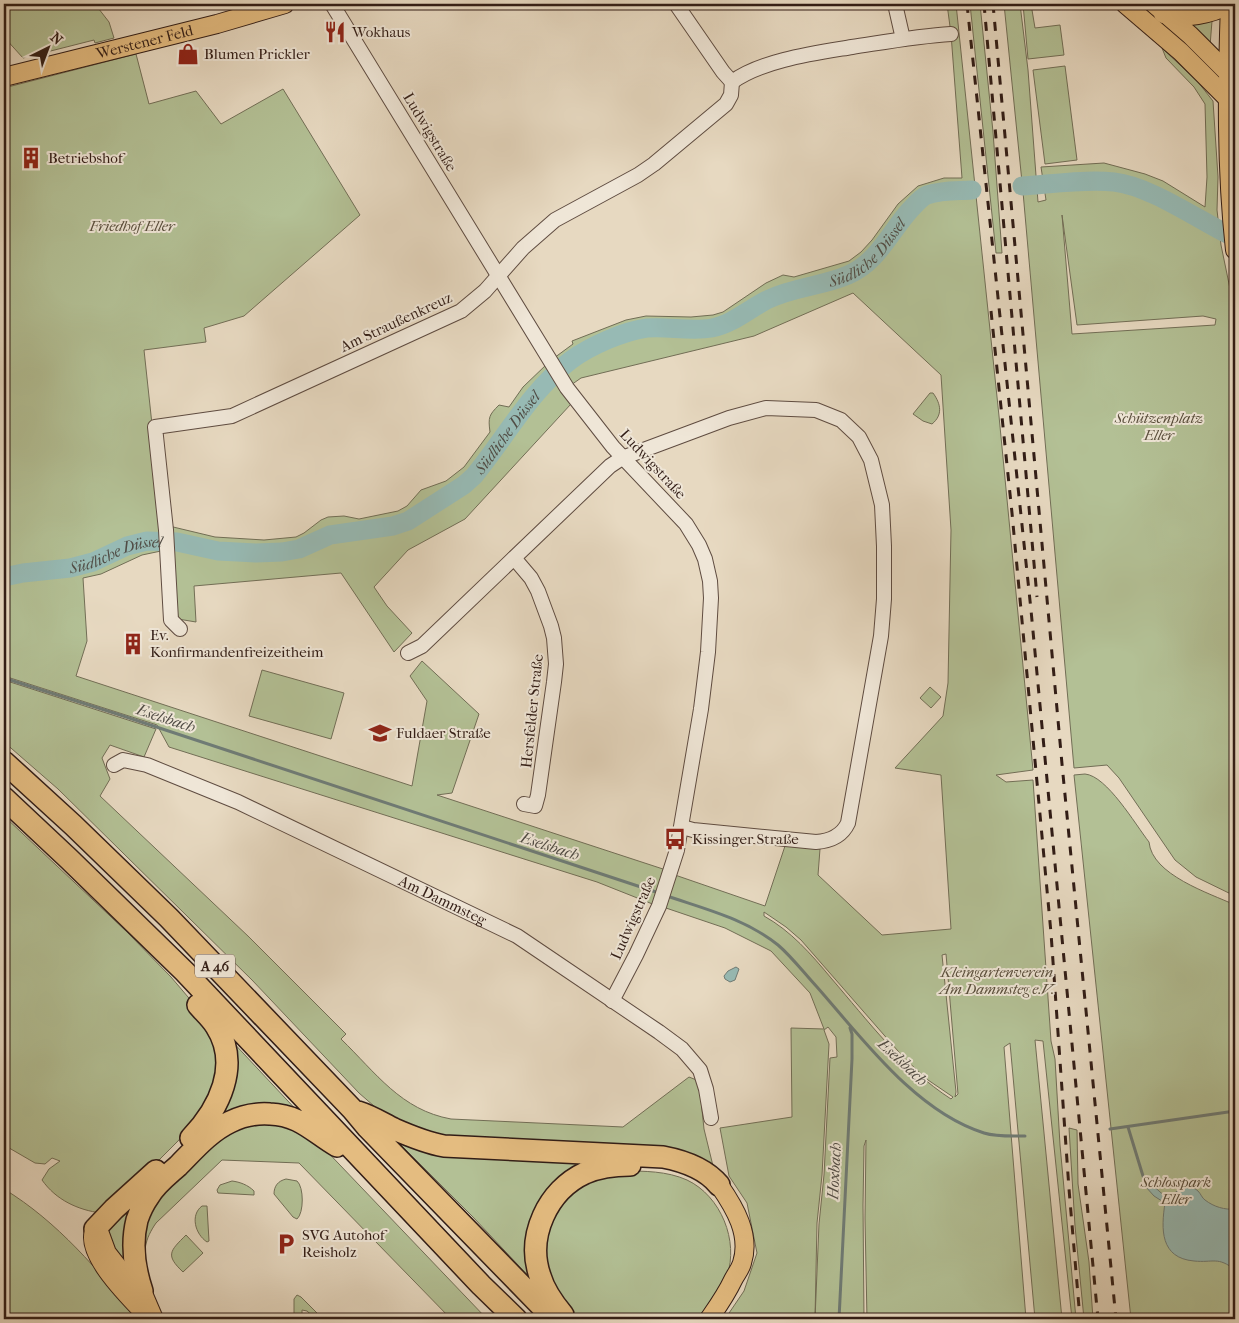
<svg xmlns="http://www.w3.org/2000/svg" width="1239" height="1323" font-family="'IM FELL French Canon',serif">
	<rect width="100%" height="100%" fill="#e7d9c1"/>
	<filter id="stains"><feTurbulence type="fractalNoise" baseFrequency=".004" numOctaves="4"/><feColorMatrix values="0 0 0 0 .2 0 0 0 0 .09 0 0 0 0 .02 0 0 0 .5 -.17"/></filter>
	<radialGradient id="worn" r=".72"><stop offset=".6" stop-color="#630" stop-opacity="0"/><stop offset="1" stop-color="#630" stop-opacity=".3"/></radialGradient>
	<path fill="#b3c095" stroke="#726e56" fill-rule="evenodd" d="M4,4h91l14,18 5,16 -19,5 -1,-3 -71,18 -19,-21z
		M947,4h9l43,412 34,354 -37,5 10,7 27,-2 18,261 4,18 5,86 16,174h-4l-29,-278 -8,-1 27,279h-27l-25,-276 -6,4 22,272h-159l-2,-101 1,-78 -2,6 -1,59 1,114h-139l19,-28 13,-38 -10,-50 -18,-27 -9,-48 72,-11 -1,-89 33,1 -14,-36 -39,-42 -46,-23 -62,-21 12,-32 90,31 21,-63 34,6 -2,26 64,60 69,-6 -10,-154 -46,-7 48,-52 5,-33 3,-153 -10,-155 -88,-82 -99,43 -173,42 -10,7 -17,-27 19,-14 -1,-3 54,-21 20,-4 45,1 22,-2 10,-3 43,-29 17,-8 11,2 55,-16 12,-9 11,-12 26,-36 20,-18 26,-8h18l-11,-144zM764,912l22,15 15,13 104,119 23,21 25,17 -2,2c-48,-31 -83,-78 -120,-121 -20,-24 -40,-47 -67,-62zM946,954l12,140 -3,3 1,-5 -14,-137zM828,1027l8,10 1,20 -7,1 -6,117 -5,49 -4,95 2,-96 5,-48 7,-131 -5,-14z
		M970,4h10l13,128 9,121h-6z
		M1004,4h16l8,66 10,132 8,-2 -5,-33 63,-4 41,11 18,7 42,26 2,-30 -2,-73 -11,-17 -28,-29 -4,-10 36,34 15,19 5,76 -1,33 4,35 14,68v583l-39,-19 -21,-17 -56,-82 -12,-13 -33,3 -51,-576zM1062,215l15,110 126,-9 13,3 -1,6 -143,9z
		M1023,4h8l4,24 25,-3 4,30 -36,4z
		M1168,4h43l-27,4 -15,-1z
		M1212,21l-2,25 -19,-21z
		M136,54l13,50 47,-13 25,33 62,-35 77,126 -116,101 -40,12 2,14 -62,8 13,121 4,80 -19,4 -41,19 -18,4 4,63 -11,35 336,110 15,-85 -17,-25 12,-15 57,53 -27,79 -15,2 229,75 -11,35 -58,-23 -428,-135 -12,-22 -153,-49v-588z
		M1065,66l12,94 -32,4 -12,-94z
		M547,364l24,40 -106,115 -57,31 -34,37 13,19 25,27 -18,19 -53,-79 -147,13 2,36 -18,-3 -9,-93 46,11 49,3 32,-3 8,-4 17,-13 7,-3 16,-1 15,3 39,-8 9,-5 14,-16 25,-9 18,-14 26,-35c-2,-15 -1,-17 9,-27l10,2 14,-20z
		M930,393h3c8,11 10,22 -1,31l-9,-3 -10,-7z
		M262,670l82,23 -13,46 -82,-23z
		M4,680l152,49 -12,28 -34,-12 -8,13 8,21 -10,17 149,141 97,97 -5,5c35,34 60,71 110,80l172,8 66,-50 10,4 5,48 10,41 -262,-28 -70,-29 -23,-20 -107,-113 -194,-191 -54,-47z
		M930,687l11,10 -10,11 -11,-10z
		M1085,774c22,2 50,50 64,68 3,33 60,51 86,63v414h-104l-57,-544z
		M4,816l123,116 44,45 34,40 16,50 -21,50 -23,25 -44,44 -32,27c-23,-3 -45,-13 -59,-33l7,-11 11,-8 -8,-3 -7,6 -10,-1 -31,-18z
		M229,1038l72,77 -50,-4 -96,73 -24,89 -21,-21 -3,-29 95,-92z
		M245,1123l41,1 32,18 169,177h-36l-152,-156 -77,-3 -66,63c-11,16 -14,29 -8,48l-3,1 -7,-24 14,-46 60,-60z
		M1069,1128l8,2 1,54 11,78 4,57h-9l-9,-93z
		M394,1138l258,25 -97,27 -21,92 -61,-65z
		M623,1171c21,0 44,0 64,9 34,16 52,61 40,96 -6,15 -18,29 -26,43h-124l-31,-42 -2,-44 7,-19 24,-27z
		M286,1179l11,2c7,6 7,32 0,38l-4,-2 -19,-23c0,-8 4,-13 12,-15z
		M232,1181c8,1 16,4 22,10v4l-36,-2 -1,-3 3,-5z
		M4,1189c54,33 94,81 134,130h-134z
		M202,1206h5l2,35 -2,1c-12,-8 -17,-27 -5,-36z
		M186,1235l17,18 -20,19c-18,-17 -13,-21 3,-37z
		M297,1295l4,2 22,22h-7l-9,-8 -5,-1v9h-8v-20z"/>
	<path fill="#97bab4" stroke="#6f7b75" d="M736,967l3,2 -4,11 -5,2 -5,-3 -1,-3 4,-5z
		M1150,1183l18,16c7,-7 19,-18 30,-8 3,3 4,7 7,9 9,7 20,10 30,9v61c-17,-14 -22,-7 -41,-9 -34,-3 -33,-32 -29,-58l-11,-7 -9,-10z"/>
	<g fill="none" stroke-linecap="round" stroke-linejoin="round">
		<path stroke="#6f7b75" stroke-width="3" d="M4,678l113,36 542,179
			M667,896c38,13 79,23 111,49 14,12 26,28 39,42 45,51 99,125 167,146 13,4 27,3 41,3
			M1128,1127l15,49 7,11
			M1110,1129l125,-18
			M839,1319l13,-260v-25l-2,-6"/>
		<g stroke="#97bab4" stroke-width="19">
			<path d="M1022,186c30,-2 63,-7 92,-4 37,4 87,40 121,56"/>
			<path id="s1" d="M4,577l19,-4 47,-5 23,-6 34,-16 20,-5 30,1 41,9 38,2 26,-1 17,-3 31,-14 63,-9 15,-5 56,-36 10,-9c32,-39 56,-85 97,-116 19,-14 53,-29 76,-32 21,-2 43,4 65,0 21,-4 38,-20 57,-29 25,-12 54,-13 79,-24 30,-13 42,-43 62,-65 5,-5 10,-12 17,-15 14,-5 31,-4 45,-5"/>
		</g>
		<g stroke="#5f4c41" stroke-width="16">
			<g id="minor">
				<path d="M332,4l235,384 46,59 73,77 13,21 6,14 5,22 1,17 -3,54 -7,57 -24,141 -18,56 -23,49 -24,46"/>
				<path d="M676,4l47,68 9,10"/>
				<path d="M895,4l8,35"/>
				<path d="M732,82c30,-22 84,-29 120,-35 33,-5 66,-11 99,-13"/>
				<path d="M514,558l17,20 7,13 13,35 3,12 2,26 -2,18 -16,113 -3,11 -11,-2"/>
				<path d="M180,629l-9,-9 -5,-90 -11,-103 77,-11 229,-105 24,-20 38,-43 32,-28 83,-45 16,-11 72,-60 5,-9 1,-13"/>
				<path d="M408,653l14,-7 188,-180 12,-8 107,-40 37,-10 50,2 25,10 18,17 12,23 11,45 2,41v53l-3,37 -33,187c-6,13 -18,18 -32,19l-123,-12 -11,-3"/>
				<path id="s2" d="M114,765l9,-5 24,5 91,37 279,134 142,96 23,17 18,21 6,19 5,29"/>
			</g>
		</g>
		<g stroke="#321d16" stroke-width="20">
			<g id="major">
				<path d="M1125,4l56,48 50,50"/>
				<path d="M1154,4l36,31 42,42"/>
				<path d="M1230,4c-3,82 -4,164 5,246"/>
				<path d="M1163,14c23,5 47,1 67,-10"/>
				<path id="s3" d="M4,77l213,-53 68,-20"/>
				<path d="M150,1319c-16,-17 -68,-66 -55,-90l5,5 7,19 18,23 17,15 12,28"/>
				<path d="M709,1319c9,-13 17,-24 24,-39 3,-6 7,-10 9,-17 9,-28 -7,-55 -23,-78"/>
			</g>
		</g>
		<g stroke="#321d16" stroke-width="24">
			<path id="highway" d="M4,762l69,63 96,93 184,192 15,18 186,191
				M4,798l65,61 116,113 296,313 35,34
				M358,1112c13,4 24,11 36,17 16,7 33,14 50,17l219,11c21,4 42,11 56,28
				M191,1138c28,-29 50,-73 25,-112 -5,-8 -12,-14 -18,-21
				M95,1229l19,-20 42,-38
				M142,1291c-8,-24 -11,-47 -5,-71 3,-9 7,-17 12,-24 7,-12 19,-21 29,-30 16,-16 31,-34 52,-44 12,-6 26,-9 40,-8 30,1 43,18 67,32
				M563,1315c-10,-12 -19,-25 -23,-39 -14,-40 8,-86 45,-103 14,-6 31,-8 45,-8"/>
		</g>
		<use href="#minor" stroke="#efe6d7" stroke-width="14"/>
		<use href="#major" stroke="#e4bc80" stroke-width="18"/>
		<use href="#highway" stroke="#e4bc80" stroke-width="21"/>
		<path stroke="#321d16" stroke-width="3" stroke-dasharray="9 9" stroke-linecap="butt" d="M967,4l64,606 67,709
			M984,4l53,593
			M993,4l69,760 54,555
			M991,311l21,202 39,420 18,256 11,130"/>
	</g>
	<defs>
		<g id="restaurant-bare" transform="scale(1.725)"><path d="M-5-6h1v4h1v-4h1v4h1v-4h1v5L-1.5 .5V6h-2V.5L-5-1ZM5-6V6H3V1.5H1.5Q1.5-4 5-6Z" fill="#8f2418" stroke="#efe6d7" stroke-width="2.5" paint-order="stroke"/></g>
		<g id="shop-bare" transform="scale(1.725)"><path d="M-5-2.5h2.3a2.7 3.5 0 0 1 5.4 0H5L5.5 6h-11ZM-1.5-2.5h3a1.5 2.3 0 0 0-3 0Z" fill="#8f2418" stroke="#efe6d7" stroke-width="2.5" paint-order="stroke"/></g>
		<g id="building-bare" transform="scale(1.725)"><path d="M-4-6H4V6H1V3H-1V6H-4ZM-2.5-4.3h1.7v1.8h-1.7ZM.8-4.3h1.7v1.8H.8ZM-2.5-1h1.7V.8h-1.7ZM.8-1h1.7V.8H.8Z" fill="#8f2418" stroke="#efe6d7" stroke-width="2.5" paint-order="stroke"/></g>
		<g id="school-bare" transform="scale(1.725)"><path d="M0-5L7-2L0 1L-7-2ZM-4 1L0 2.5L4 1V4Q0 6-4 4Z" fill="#8f2418" stroke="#efe6d7" stroke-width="2.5" paint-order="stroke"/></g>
		<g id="bus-bare" transform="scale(1.725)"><path d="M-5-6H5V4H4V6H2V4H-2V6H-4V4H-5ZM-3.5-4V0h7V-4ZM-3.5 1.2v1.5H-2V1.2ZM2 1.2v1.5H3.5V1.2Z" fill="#8f2418" stroke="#efe6d7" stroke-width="2.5" paint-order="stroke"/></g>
		<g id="parking-bare" transform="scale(1.725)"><path d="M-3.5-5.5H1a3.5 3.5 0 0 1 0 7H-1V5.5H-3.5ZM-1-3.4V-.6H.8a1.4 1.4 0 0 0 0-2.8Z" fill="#8f2418" stroke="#efe6d7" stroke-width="2.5" paint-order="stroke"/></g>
	</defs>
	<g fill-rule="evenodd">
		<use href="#restaurant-bare" x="335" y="32"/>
		<use href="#shop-bare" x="188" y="54"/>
		<use href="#building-bare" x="31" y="158"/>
		<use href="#building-bare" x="133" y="644"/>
		<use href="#school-bare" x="380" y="733"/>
		<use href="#bus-bare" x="675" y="839"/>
		<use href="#parking-bare" x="286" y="1244"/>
	</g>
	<g text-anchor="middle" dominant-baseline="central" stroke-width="4" stroke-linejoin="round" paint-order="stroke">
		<rect fill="#efe6d7" stroke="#6b5950" stroke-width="1" x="195" y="954.5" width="40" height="23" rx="4"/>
		<g font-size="14" font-weight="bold" fill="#321d16">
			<text x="215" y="966">A 46</text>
		</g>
		<g font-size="15" fill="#321d16" stroke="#efe6d7" text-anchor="start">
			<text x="352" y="32">Wokhaus</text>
			<text x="204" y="54">Blumen Prickler</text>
			<text x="48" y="158">Betriebshof</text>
			<text x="150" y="635">Ev.<tspan x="150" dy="17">Konfirmandenfreizeitheim</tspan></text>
			<text x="396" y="733">Fuldaer Straße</text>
			<text x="692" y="839">Kissinger Straße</text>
			<text x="302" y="1235">SVG Autohof<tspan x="302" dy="17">Reisholz</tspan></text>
		</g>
		<g font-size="15" fill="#321d16" stroke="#efe6d7">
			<text stroke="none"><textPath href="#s3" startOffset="145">Werstener Feld</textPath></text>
			<text transform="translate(430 132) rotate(59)">Ludwigstraße</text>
			<text transform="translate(396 322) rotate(-25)">Am Straußenkreuz</text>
			<text transform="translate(653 464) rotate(47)">Ludwigstraße</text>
			<text transform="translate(532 711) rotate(-84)">Hersfelder Straße</text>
			<text stroke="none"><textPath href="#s2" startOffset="360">Am Dammsteg</textPath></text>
			<text transform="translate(633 918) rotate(-66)">Ludwigstraße</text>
		</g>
		<g font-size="15" font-style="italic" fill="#594e3c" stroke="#efe6d7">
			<text x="132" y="226">Friedhof Eller</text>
			<text x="1159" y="418">Schützenplatz<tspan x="1159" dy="17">Eller</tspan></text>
			<text x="997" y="972">Kleingartenverein<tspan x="997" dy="17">Am Dammsteg e.V.</tspan></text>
			<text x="1176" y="1182">Schlosspark<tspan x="1176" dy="17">Eller</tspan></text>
		</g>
		<g font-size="16" font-style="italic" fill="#504c45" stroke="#efe6d7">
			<text stroke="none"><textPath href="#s1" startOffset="971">Südliche Düssel</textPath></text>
			<text stroke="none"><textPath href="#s1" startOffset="550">Südliche Düssel</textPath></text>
			<text stroke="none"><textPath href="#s1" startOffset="115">Südliche Düssel</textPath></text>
			<text transform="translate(166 718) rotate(18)">Eselsbach</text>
			<text transform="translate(550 846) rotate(18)">Eselsbach</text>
			<text transform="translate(903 1062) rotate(43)">Eselsbach</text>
			<text transform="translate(834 1171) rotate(-87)">Hoxbach</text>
		</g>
	</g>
	<rect width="1239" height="1323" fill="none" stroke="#e7d9c1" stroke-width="20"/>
	<rect x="5" y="5" width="1229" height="1313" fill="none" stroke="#321d16" stroke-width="2.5"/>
	<rect x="10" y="10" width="1219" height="1303" fill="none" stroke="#321d16"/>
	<g transform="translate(48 48) rotate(42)" stroke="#efe6d7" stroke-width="4" paint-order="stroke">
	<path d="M0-4L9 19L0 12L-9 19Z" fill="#321d16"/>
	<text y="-8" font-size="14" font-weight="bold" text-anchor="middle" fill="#321d16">N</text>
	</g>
	<rect width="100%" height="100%" filter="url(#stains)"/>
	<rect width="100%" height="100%" fill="url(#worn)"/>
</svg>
